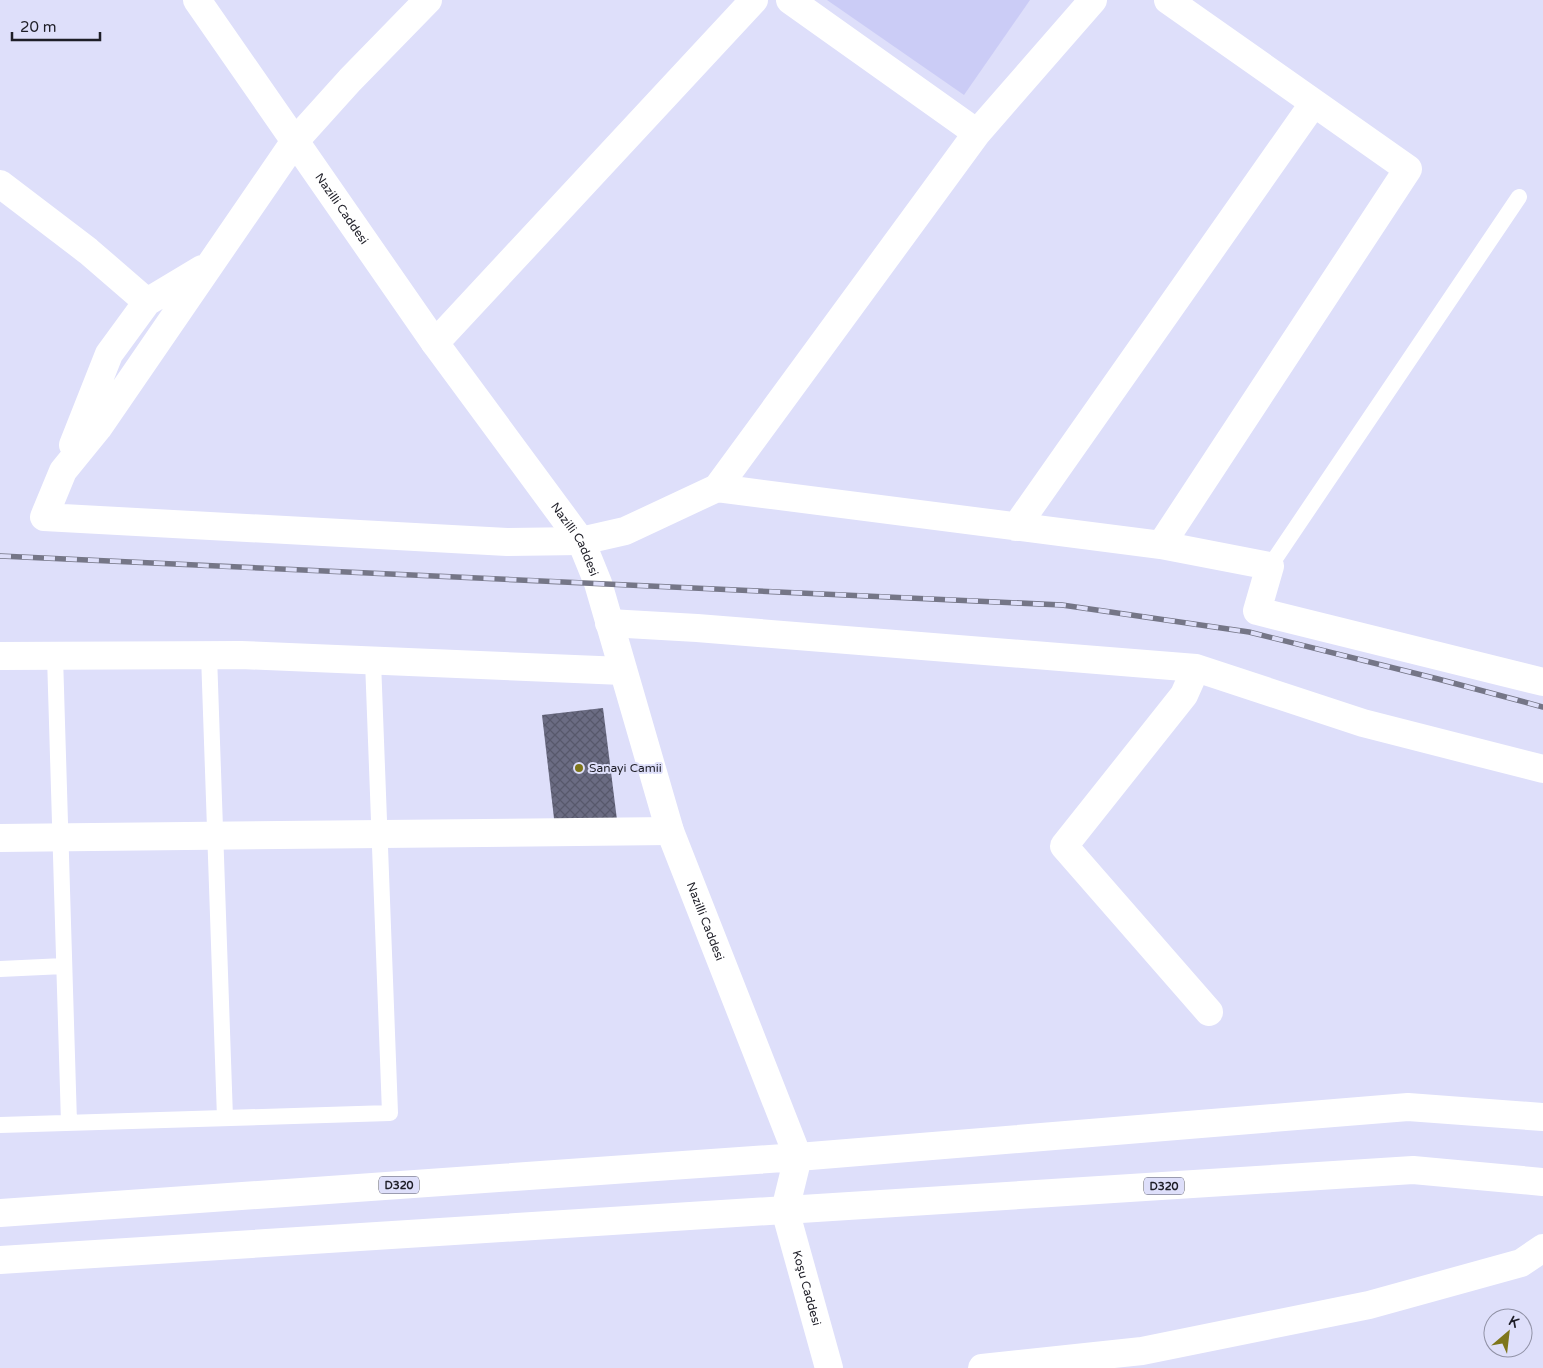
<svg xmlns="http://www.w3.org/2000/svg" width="1543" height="1368" font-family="'Varela Round',sans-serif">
	<defs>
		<pattern id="building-cross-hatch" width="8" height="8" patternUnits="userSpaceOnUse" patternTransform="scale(1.25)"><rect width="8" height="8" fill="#6b6c83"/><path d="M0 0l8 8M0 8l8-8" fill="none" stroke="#57586b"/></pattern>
	</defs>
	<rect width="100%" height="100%" fill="#dedffa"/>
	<path fill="#cbccf6" d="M827,0h203l-66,95z"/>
	<path fill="url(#building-cross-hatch)" d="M603,708l14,112 -62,7 -13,-112z"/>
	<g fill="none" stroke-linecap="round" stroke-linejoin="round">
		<path stroke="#fff" stroke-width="16" d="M1270,566l249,-369
			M209,655l16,463
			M55,656l14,467
			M0,969l64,-3
			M0,1125l390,-12 -17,-452"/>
		<path stroke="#fff" stroke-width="28" d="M428,0l-78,80 -55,61 -197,287 -35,43 -19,46 463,25 74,-1 44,-10 92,-43 444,57 109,21 -13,45 286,71
			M790,0l187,133
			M0,184l88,67 59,51
			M435,343l319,-343
			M73,445l36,-91 38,-52 55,-33
			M717,488l260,-355 116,-133
			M1016,527l297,-423
			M1161,545l247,-376 -240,-169
			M609,623l88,5 499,40 167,55 180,46
			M0,656l241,-1 382,16
			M1196,668l-12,27 -120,151 145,166
			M0,838l670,-7
			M982,1368l160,-17 227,-46 152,-42 22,-15"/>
		<g stroke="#fff" stroke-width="28">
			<path id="s1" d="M197,0l238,343 146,198 17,42 72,248 128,326"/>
			<path id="s2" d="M785,1210l44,158"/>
		</g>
		<path stroke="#fff" stroke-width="28" d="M785,1210l13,-53
			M0,1213l798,-56 610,-50 135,10
			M0,1260l1413,-90 130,12"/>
		<g stroke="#757687" stroke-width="5.5">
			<path id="rail" d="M0,556l1062,49 187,27 189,47 105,28"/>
		</g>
		<use href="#rail" stroke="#dedffa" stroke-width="4" stroke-dasharray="11" stroke-linecap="butt"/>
	</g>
	<circle fill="#7e761b" stroke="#dedffa" stroke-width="2" cx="579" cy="768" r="5"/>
	<g text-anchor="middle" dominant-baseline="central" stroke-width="4" stroke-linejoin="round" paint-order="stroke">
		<g fill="#dedffa" stroke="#585866" stroke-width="1">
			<rect x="379" y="1176.5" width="40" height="17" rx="4"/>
			<rect x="1144" y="1177.5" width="40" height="17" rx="4"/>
		</g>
		<g font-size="11" font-weight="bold" fill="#1e1e27">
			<text x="399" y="1185">D320</text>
			<text x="1164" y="1186">D320</text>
		</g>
		<g font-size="12" fill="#1e1e27" stroke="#dedffa">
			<text stroke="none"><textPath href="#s1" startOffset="254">Nazilli Caddesi</textPath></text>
			<text stroke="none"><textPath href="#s1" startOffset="659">Nazilli Caddesi</textPath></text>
			<text stroke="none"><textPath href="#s1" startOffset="1064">Nazilli Caddesi</textPath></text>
			<text stroke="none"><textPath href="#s2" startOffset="81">Koşu Caddesi</textPath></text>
		</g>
		<g font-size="12" fill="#1e1e27" stroke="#dedffa" text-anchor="start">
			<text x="589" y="768">Sanayi Camii</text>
		</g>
	</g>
	<g transform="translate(1508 1333) rotate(28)"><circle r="24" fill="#dedffa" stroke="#9192a6"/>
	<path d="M0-4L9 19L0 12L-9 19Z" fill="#7e761b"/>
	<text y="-8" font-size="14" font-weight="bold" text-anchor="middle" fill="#1e1e27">K</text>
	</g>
	<path d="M12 32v8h88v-8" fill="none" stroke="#1e1e27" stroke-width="2.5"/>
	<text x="20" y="32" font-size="15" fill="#1e1e27" stroke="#dedffa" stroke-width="4" paint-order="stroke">20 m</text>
</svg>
